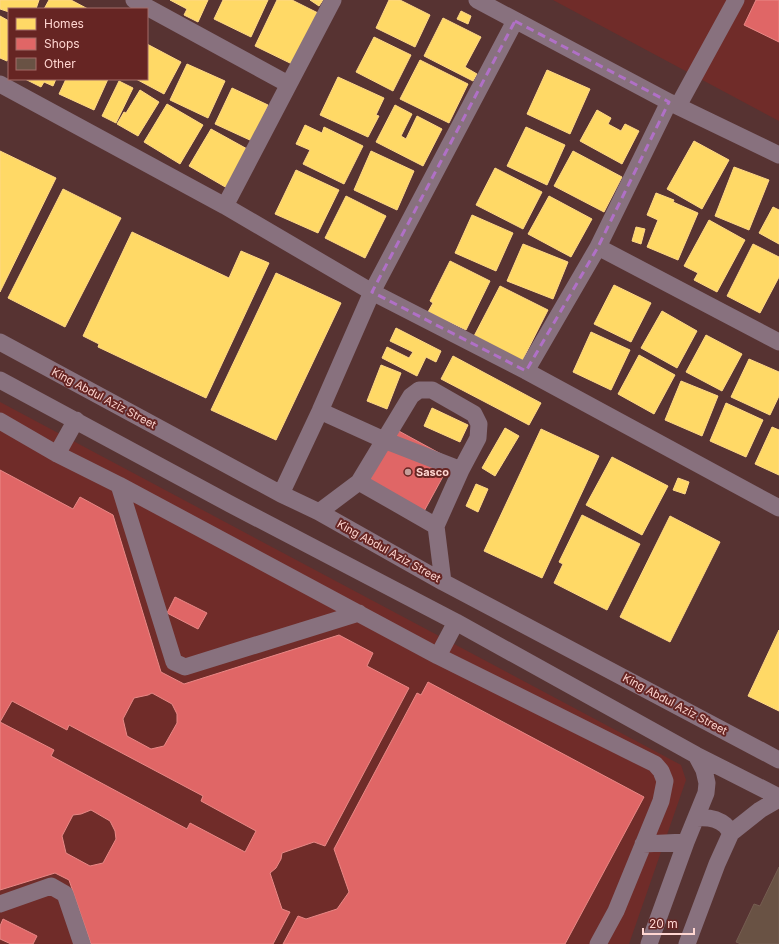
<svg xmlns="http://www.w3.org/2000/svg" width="779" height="944" font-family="Inter,sans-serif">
	<rect width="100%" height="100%" fill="#573332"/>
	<path fill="#702c29" d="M553,0h226v121z
		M0,402l681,363 5,15 -57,164h-629z"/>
	<path fill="#ffd966" stroke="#ffd886" d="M0,0h39l-3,9h-27v3l-9,-3z
		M49,0h22l17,9h-44z
		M170,0h38l-10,22 -14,-7 3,-6z
		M223,0h45l-17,37 -37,-18z
		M277,0h15l26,13 -26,51 -37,-18z
		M310,0h13l-4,6z
		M389,0h11l30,15 -15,32 -39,-19z
		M461,11l10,5 -3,8 -11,-5z
		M0,16l9,5v36l-2,4 -7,-3z
		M443,18l38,19 -16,30 12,7 -4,7 -49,-25z
		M374,37l37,18 -18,36 -37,-19z
		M147,44l34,18 -17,32 -28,-15h11z
		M420,60l48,24 -19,39 -49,-24z
		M187,64l38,17 -17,37 -38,-18z
		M547,70l43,19 -20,45 -43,-20z
		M338,77l46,21 -8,17 3,1 -11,21 -48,-22z
		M25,79h31l-3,7 -9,-4 -3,5z
		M66,79h42l-14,31 -35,-16z
		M119,81l14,7 -17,35 -14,-7z
		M232,88l36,17 -16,36 -37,-17z
		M140,90l19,12 -21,34 -21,-12 7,-12 2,1z
		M167,104l36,21 -23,39 -36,-22z
		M395,105l17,9 -11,22 5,3 11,-23 25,13 -19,37 -47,-24z
		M597,110l14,8 -3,6 13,7 4,-7 14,7 -17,33 -42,-23z
		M305,125l17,8 2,-6 39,19 -19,38 -41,-20 7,-14 -14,-6z
		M526,127l39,18 -18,40 -40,-19z
		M211,129l38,21 -22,38 -38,-22z
		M694,141l35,19 -27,49 -35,-20z
		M0,151l56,27 -56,114z
		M371,151l43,20 -17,39 -43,-20z
		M573,151l49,26 -18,35 -50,-26z
		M734,167l35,13 -20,50 -34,-14z
		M495,168l47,24 -19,37 -47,-24z
		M296,170l43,20 -21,43 -43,-19z
		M63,189l58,29 -56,109 -57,-29z
		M656,193l18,7 -1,2 25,11 -20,47 -31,-13 11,-27 -11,-5z
		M346,196l40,20 -21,42 -40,-20z
		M549,196l43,23 -21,38 -43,-23z
		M773,207l6,3v34l-20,-11z
		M472,215l41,18 -17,38 -41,-18z
		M709,220l36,20 -28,52 -23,-12 4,-7 -14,-7z
		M636,227l9,2 -4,15 -9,-3z
		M132,232l97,46 12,-27 28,12 -63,135 -108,-51 1,-3 -16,-8z
		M523,244l45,18 -15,37 -46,-18z
		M753,244l26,13v20l-19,36 -33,-17z
		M450,261l40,20 -24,49 -38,-18 5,-9 -3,-2z
		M276,273l65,30 -65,137 -65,-30z
		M614,285l37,18 -20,39 -37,-18z
		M500,286l48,24 -28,55 -48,-25z
		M662,311l35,20 -20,37 -36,-20z
		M396,328l45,23 -5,11 -10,-5 -9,19 -35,-18 5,-11 22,11 4,-6 -23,-11z
		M591,332l39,18 -19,40 -38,-18z
		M706,335l36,19 -20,37 -36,-19z
		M639,355l36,20 -21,39 -36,-20z
		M453,356l88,47 -12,22 -88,-46z
		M749,359l30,13v24l-9,19 -39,-18z
		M381,365l20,8 -14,36 -20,-8z
		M681,381l37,15 -16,40 -37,-16z
		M726,403l37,17 -17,37 -36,-16z
		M432,408l36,17 -8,17 -36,-16z
		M772,427l7,3v45l-24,-11z
		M505,428l14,8 -24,40 -13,-8z
		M541,429l58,27 -57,122 -58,-27z
		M612,457l56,29 -26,49 -56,-30z
		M678,478l11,4 -4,12 -12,-4z
		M476,484l12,5 -10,23 -12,-6z
		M582,515l58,29 -33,66 -53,-27 9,-19 -4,-2z
		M670,516l50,26 -50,100 -50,-25z
		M779,630v81l-31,-15z"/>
	<path fill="#e06666" stroke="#e98886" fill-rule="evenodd" d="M756,0h23v42l-35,-17z
		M397,430l55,30 -30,55 -55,-30z
		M0,470l73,39 7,-12 33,18 48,157 23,12 155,-49 34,18 -6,13 42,22 -84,158 -11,-4 -32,11 -1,6 -5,9 -6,5 12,36 8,3 -17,32h-182l-22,-64 -14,-7 -55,17zM152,693l20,11 5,10v9l-13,23 -13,3 -24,-13 -4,-17 11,-21 14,-3zM12,701l55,29 2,-5 134,71 -2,5 55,30 -11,21 -55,-29 -3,6 -136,-73 3,-6 -54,-28zM91,810l19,11 5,10 1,8 -13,24 -13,3 -24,-13 -4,-17 11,-21 8,-1z
		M175,597l32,16 -9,16 -31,-16z
		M428,682l216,115 -79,147h-282l15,-28 8,3 31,-10 12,-17 -15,-43 83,-156 4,2z
		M3,919l34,17 -4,8h-22l-11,-5v-13z"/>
	<path fill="#695244" stroke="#755d51" d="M779,867v77h-38l-5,-2 18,-38 6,2z"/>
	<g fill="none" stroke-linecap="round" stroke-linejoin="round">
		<path stroke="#88717e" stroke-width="17" d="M134,0l154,84
			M477,0l192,102 110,53
			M0,84l225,122 147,86 154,79 253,137
			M678,106l58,-106
			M225,206l108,-206
			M598,247l181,95
			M0,342l281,152 38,18 124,70 336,178
			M526,371l72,-124 71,-145
			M0,380l230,124 226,118 240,133 83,42
			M320,411l64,29 77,30
			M0,421l57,33 62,31 319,171 217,108 6,7 4,10 -4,20 -45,110 -18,33
			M57,454l19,-34
			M359,482l52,-86 8,-6h13l42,24 5,10 -1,14 -17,32 -25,56
			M119,485l55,177 11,5 174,-54
			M281,494l39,-83 52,-119 143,-271
			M319,512l40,-30 77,44 7,56
			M438,656l18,-34
			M696,818c10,-1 21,0 29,7 2,2 4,5 6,8
			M643,844l43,-2
			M0,904l51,-18 14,8 17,50
			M649,944l37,-102 20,-49 1,-10 -3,-13 -8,-15
			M687,944l30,-80 14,-31 29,-23 19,-11"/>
	</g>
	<path fill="none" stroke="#b070c6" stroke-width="3" stroke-dasharray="8 5" stroke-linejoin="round" d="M515,21l154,81 -71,145 -72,124 -154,-79z"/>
	<circle fill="#c49d99" stroke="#662523" stroke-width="1.5" cx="408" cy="472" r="4"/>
	<g text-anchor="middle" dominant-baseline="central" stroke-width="4" stroke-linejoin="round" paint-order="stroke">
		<g font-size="11" fill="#ffd6d1" stroke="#662523">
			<text transform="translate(104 398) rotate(28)">King Abdul Aziz Street</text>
			<text transform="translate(389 551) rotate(29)">King Abdul Aziz Street</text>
			<text transform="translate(675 704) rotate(28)">King Abdul Aziz Street</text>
		</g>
		<g font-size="11" font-weight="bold" fill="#ffd6d1" stroke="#662523" text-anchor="start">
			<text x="416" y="472">Sasco</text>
		</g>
	</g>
	<rect x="8" y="8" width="140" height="72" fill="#662523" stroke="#a36c69"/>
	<rect x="16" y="18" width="20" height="12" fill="#ffd966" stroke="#a36c69"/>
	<text x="44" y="28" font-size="12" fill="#ffd6d1">Homes</text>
	<rect x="16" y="38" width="20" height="12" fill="#e06666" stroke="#a36c69"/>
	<text x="44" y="48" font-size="12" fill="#ffd6d1">Shops</text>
	<rect x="16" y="58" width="20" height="12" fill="#695244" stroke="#a36c69"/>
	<text x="44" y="68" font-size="12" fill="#ffd6d1">Other</text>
	<path d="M643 928v6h51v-6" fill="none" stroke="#ffd6d1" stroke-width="2"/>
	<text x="649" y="928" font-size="12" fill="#ffd6d1" stroke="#662523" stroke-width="3" paint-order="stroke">20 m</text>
</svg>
